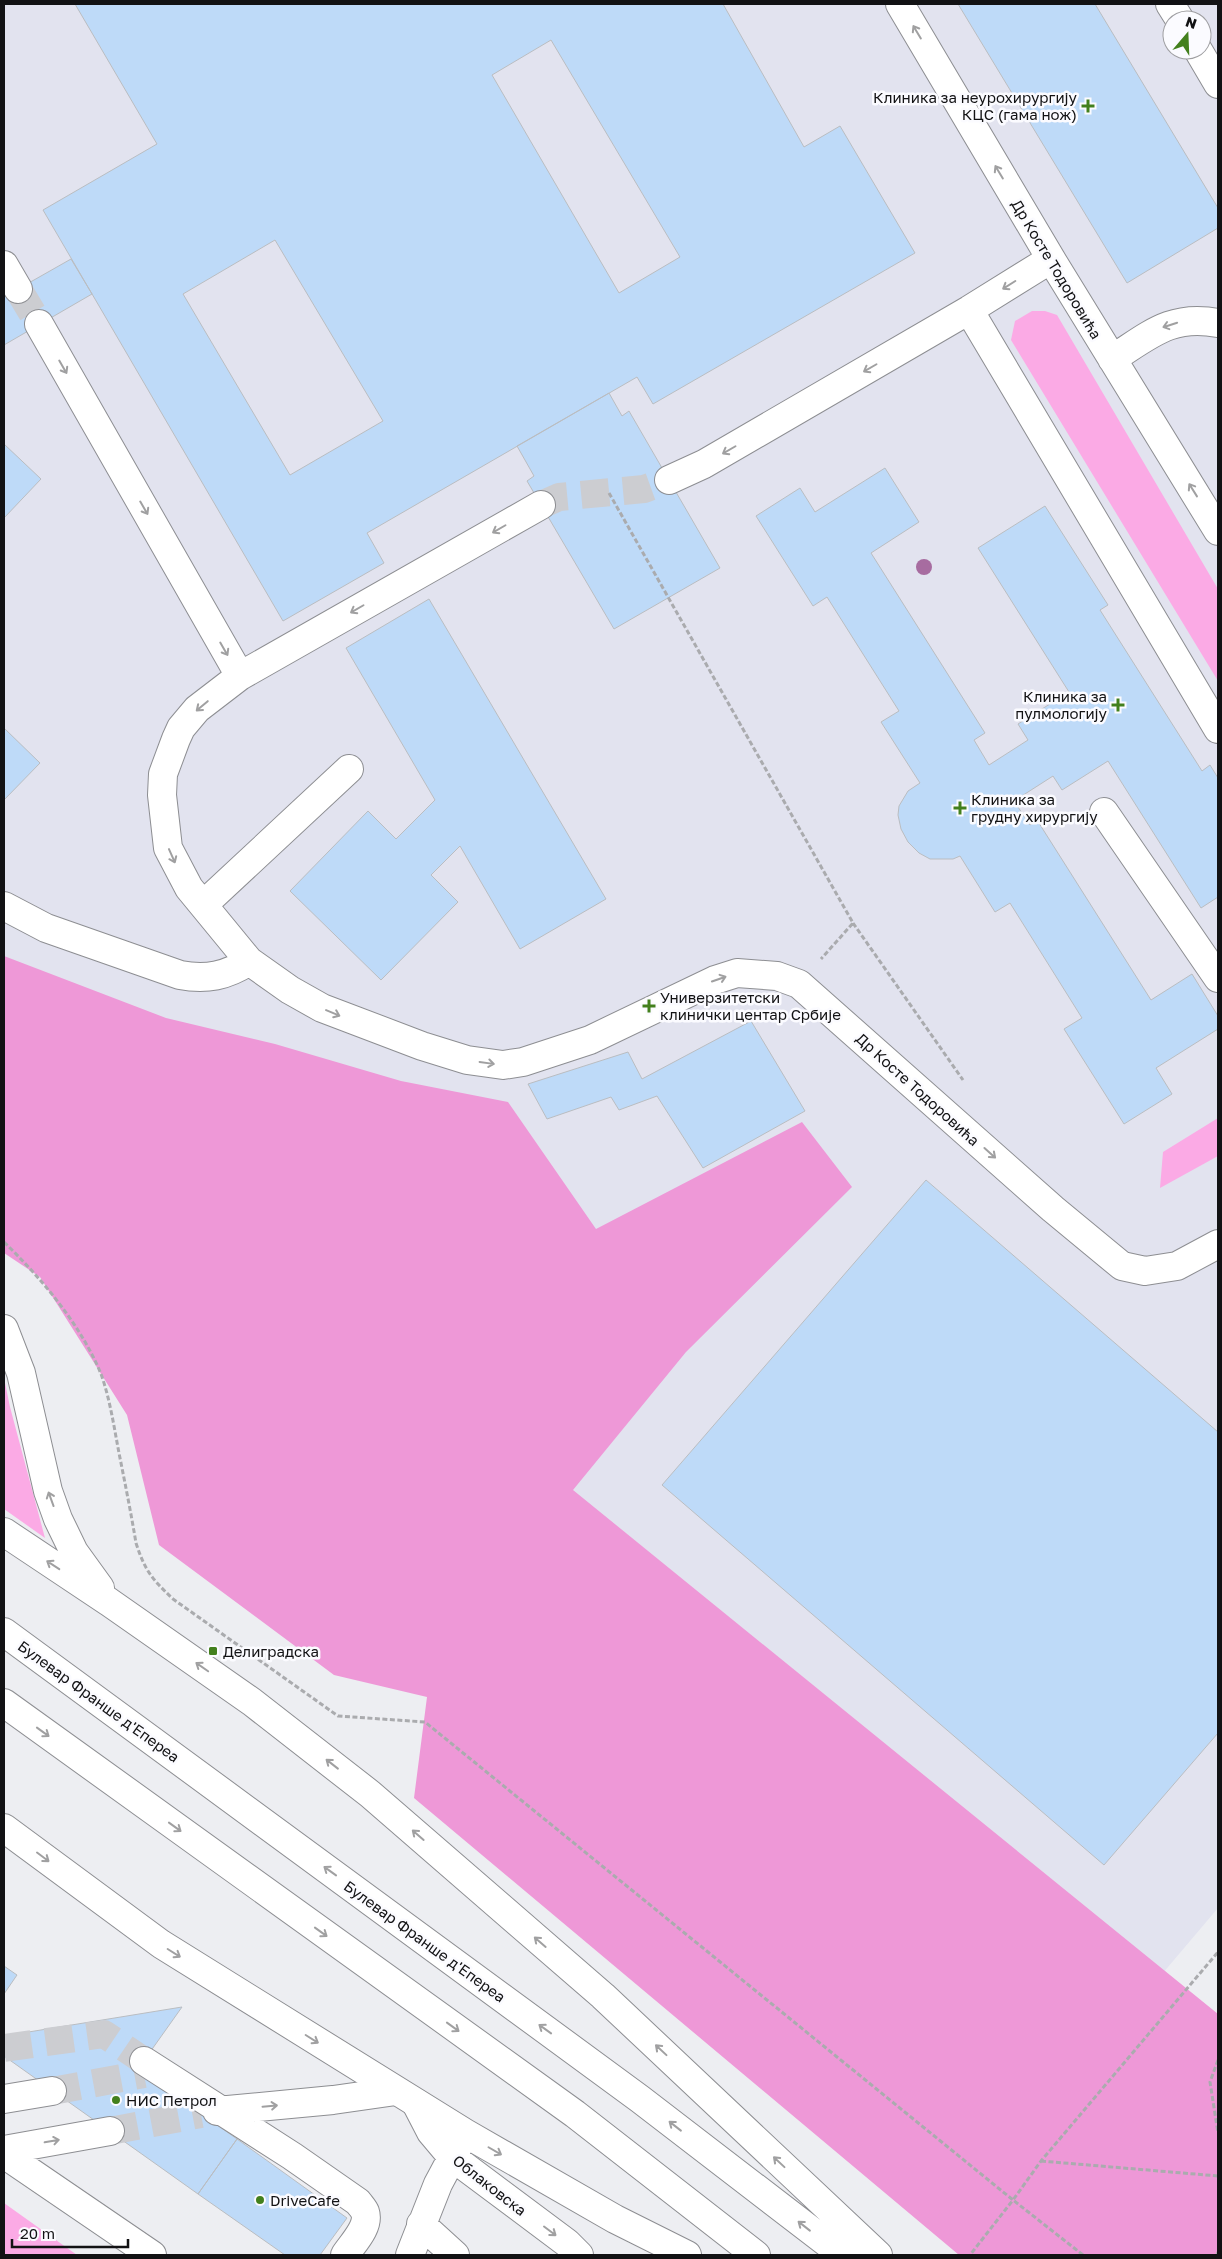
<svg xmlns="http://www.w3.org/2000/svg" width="1222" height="2259" font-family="'Golos Text',sans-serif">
	<rect width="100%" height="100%" fill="#edeef2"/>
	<path fill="#e2e3ef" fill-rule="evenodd" d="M4,4h1214v1904l-61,72 -596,-491 -557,-510zM1172,20h30v30h-30z"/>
	<path fill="#fbaae5" d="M1032,311h13l12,4 161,274v92l-207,-341 4,-19z
		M1218,1118v38l-58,32 3,-36z
		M4,1378l6,29 35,131 -41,-29z
		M4,2203l73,52h-73z"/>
	<path fill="#ee98d7" d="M4,956l162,62 109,26 126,37 107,21 88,127 206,-107 50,65 -166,165 -113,138 645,524v241h-259l-545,-457 13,-101 -93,-22 -175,-130 -32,-130 -87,-138 -36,-24z"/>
	<path fill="#bedaf8" stroke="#babdc1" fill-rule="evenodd" d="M75,4h648l81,143 36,-21 75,127 -262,151 -16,-27 -270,156 17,30 -101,58 -240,-411 114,-66zM551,40l129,217 -61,36 -127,-218zM275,240l108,181 -93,54 -107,-181z
		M958,4h137l123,204v20l-91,55z
		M71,259l21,35 -88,51v-48z
		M609,393l13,23 7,-5 91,157 -106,61 -87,-148 7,-5 -17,-30z
		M4,444l37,35 -37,39z
		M885,468l34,54 -48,31 114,180 -11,7 15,25 39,-25 -10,-16 51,-32 -91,-144 67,-42 63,99 -8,5 102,161 8,-6 8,13v119l-17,11 -93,-147 -46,29 -9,-14 -39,25 16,24 7,-5 114,180 41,-26 26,42v13l-62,39 16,26 -48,30 -60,-95 18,-11 -72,-115 -15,9 -35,-56 -7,3h-23l-11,-6 -11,-11 -7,-13 -3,-14 1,-9 9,-15 12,-8 -39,-61 18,-11 -72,-114 -14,9 -57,-90 44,-28 15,24z
		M429,599l177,300 -86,50 -60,-103 -29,29 27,27 -77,78 -91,-89 78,-80 28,28 39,-39 -89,-152z
		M4,728l36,35 -36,37z
		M751,1021l54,90 -102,57 -46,-72 -38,14 -8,-13 -64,22 -19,-35 100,-32 14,27z
		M926,1180l292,252v301l-114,132 -442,-380z
		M4,1966l13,9 -13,19z
		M182,2007l-44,62 99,70 -39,55 -194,-138v-20z
		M237,2139l110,79 -27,37h-35l-87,-61z"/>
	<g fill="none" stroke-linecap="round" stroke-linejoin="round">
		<path stroke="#cccdd1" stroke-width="28" stroke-dasharray="28 14" stroke-linecap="butt" d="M18,289l21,35
			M541,505l18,-8 85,-8 25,-9
			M4,2048l100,-14 40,27
			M52,2091l92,-17
			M110,2131l91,-17"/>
		<g stroke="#8d8e92" stroke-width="30">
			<path id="minor" d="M900,4l151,255 167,272
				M1170,4l10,16
				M1198,50l20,34
				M4,265l14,24
				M969,310l249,419
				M39,324l201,352
				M1112,359c38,-24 59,-45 106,-36
				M669,480l35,-16 265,-154 82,-51
				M541,505l-301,171 -43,33 -16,19 -5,11 -13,35 -1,21 6,53 21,40 60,73 41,29 32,18 100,38 45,14 36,5 20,-3 67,-22 125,-60 22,-7 40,3 22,8 254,225 69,57 23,5 32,-5 41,-22
				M1104,812l114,166
				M203,905l146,-136
				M4,906l42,22 134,47c26,5 47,1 69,-14
				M144,2061l148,95 66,46c2,3 6,7 7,10 5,15 -13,32 -20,43
				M4,2099l48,-8
				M416,2103l15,29 21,25 115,86 12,12
				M217,2111l116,-11 63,-9
				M4,2150l106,-19
				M4,2154l148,101
				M421,2224l34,31
				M410,2255l28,-71 23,-43"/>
		</g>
		<g stroke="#8d8e92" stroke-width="30">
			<path id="highway" d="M4,1329l17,44 27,118 10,28 16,33 26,36
				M4,1532l105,70 143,100 118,92 233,202 275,259
				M4,1632l636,467 203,156
				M4,1703l571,411 181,141
				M4,1828l157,116 304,189 150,86 72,36"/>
		</g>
		<path stroke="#aaabae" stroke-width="3" stroke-dasharray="5 2.5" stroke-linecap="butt" d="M609,493l244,430 -32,36
			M853,923l110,157
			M4,1242c38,37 77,83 97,132 9,25 13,53 18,79 6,30 12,60 17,90 9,28 16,36 37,56l165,117 87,6 588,478 -43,55
			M1218,2060l-8,22 8,51
			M1041,2161l177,15
			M1083,2255l-70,-55 28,-39 177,-209
			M1217,2255l1,-3"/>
		<use href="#minor" stroke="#fff" stroke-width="28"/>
		<use href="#highway" stroke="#fff" stroke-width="28"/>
	</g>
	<circle fill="#a76ca0" cx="924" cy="567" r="8"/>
	<defs><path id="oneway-shaft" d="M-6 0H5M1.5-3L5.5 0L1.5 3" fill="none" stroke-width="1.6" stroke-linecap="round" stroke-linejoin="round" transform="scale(1.25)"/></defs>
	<g stroke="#a0a0a1">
		<use href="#oneway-shaft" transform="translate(917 32) rotate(-121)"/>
		<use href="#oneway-shaft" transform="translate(999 172) rotate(-121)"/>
		<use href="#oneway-shaft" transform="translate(1009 285) rotate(148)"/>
		<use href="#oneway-shaft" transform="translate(1170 325) rotate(162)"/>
		<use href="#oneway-shaft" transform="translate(63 367) rotate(60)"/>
		<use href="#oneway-shaft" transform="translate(870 368) rotate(150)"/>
		<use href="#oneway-shaft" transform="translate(729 450) rotate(150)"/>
		<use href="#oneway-shaft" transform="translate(1193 490) rotate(-122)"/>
		<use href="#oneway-shaft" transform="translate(144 508) rotate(60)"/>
		<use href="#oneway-shaft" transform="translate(499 529) rotate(150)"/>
		<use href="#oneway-shaft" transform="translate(357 609) rotate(150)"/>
		<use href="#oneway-shaft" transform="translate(224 649) rotate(60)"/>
		<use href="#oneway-shaft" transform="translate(202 706) rotate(140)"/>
		<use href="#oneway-shaft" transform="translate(172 856) rotate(66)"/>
		<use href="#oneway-shaft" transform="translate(719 979) rotate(-19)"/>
		<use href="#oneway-shaft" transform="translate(333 1013) rotate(23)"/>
		<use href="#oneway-shaft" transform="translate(487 1063) rotate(8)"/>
		<use href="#oneway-shaft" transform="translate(990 1153) rotate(42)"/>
		<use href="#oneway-shaft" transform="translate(51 1499) rotate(-110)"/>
		<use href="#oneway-shaft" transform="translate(53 1565) rotate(-147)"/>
		<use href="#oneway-shaft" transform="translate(202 1667) rotate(-145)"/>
		<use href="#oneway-shaft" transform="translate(43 1732) rotate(36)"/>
		<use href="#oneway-shaft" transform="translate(332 1764) rotate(-142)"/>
		<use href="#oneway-shaft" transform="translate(175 1827) rotate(36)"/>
		<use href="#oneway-shaft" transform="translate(418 1835) rotate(-139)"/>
		<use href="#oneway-shaft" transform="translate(43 1857) rotate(37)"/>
		<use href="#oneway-shaft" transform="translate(330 1871) rotate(-144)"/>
		<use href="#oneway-shaft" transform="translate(321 1932) rotate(36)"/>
		<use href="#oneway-shaft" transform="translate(540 1942) rotate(-139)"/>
		<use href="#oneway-shaft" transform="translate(174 1953) rotate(32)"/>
		<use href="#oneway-shaft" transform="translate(453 2027) rotate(36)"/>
		<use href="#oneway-shaft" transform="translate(545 2029) rotate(-144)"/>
		<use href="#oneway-shaft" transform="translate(312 2039) rotate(32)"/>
		<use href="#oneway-shaft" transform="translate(661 2050) rotate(-137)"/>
		<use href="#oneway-shaft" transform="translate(270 2106) rotate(-5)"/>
		<use href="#oneway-shaft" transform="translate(675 2126) rotate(-142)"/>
		<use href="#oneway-shaft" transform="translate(52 2141) rotate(-10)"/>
		<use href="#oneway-shaft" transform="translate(495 2151) rotate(30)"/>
		<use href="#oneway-shaft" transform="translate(779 2162) rotate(-137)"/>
		<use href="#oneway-shaft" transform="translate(804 2226) rotate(-142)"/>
		<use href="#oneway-shaft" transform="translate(550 2231) rotate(37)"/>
	</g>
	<g fill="#43801d" stroke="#fbfbff" stroke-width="2">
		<path d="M1085.5 98.5h5v5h5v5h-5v5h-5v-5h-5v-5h5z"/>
		<path d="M1115.5 697.5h5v5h5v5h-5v5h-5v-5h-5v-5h5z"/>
		<path d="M957.5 800.5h5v5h5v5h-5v5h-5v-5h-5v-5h5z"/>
		<path d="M646.5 998.5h5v5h5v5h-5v5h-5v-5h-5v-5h5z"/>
		<rect x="208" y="1646" width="10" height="10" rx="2.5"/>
		<circle cx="116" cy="2100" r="5"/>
		<circle cx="260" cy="2200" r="5"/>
	</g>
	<g text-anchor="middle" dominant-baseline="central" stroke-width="5" stroke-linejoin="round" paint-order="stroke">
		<g font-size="15" fill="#121214" stroke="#fbfbff" text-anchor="start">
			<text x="1077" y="97" text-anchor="end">Клиника за неурохирургију<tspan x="1077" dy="17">КЦС (гама нож)</tspan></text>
			<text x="1107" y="696" text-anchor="end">Клиника за<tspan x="1107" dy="17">пулмологију</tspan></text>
			<text x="971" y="799">Клиника за<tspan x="971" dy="17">грудну хирургију</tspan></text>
			<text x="660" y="997">Универзитетски<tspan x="660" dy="17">клинички центар Србије</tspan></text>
			<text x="223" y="1651">Делиградска</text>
			<text x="126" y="2100">НИС Петрол</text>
			<text x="270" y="2200">DriveCafe</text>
		</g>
		<g font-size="15" fill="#121214" stroke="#fbfbff">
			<text transform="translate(1057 269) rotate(59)">Др Косте Тодоровића</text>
			<text transform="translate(918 1089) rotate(42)">Др Косте Тодоровића</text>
			<text transform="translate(99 1701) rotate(36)">Булевар Франше д'Епереа</text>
			<text transform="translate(425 1941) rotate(36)">Булевар Франше д'Епереа</text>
			<text transform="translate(490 2185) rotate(38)">Облаковска</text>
		</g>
	</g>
	<rect width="1222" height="2259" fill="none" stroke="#121214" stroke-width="10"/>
	<g transform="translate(1187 35) rotate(19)"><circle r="24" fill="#fbfbff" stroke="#9e9ea1"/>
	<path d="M0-4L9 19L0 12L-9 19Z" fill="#43801d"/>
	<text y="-8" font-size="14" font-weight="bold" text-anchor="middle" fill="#121214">N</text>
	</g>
	<path d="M12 2239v8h116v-8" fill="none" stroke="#121214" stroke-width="2.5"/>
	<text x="20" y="2239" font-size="15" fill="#121214" stroke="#fbfbff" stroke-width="4" paint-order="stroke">20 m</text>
</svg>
